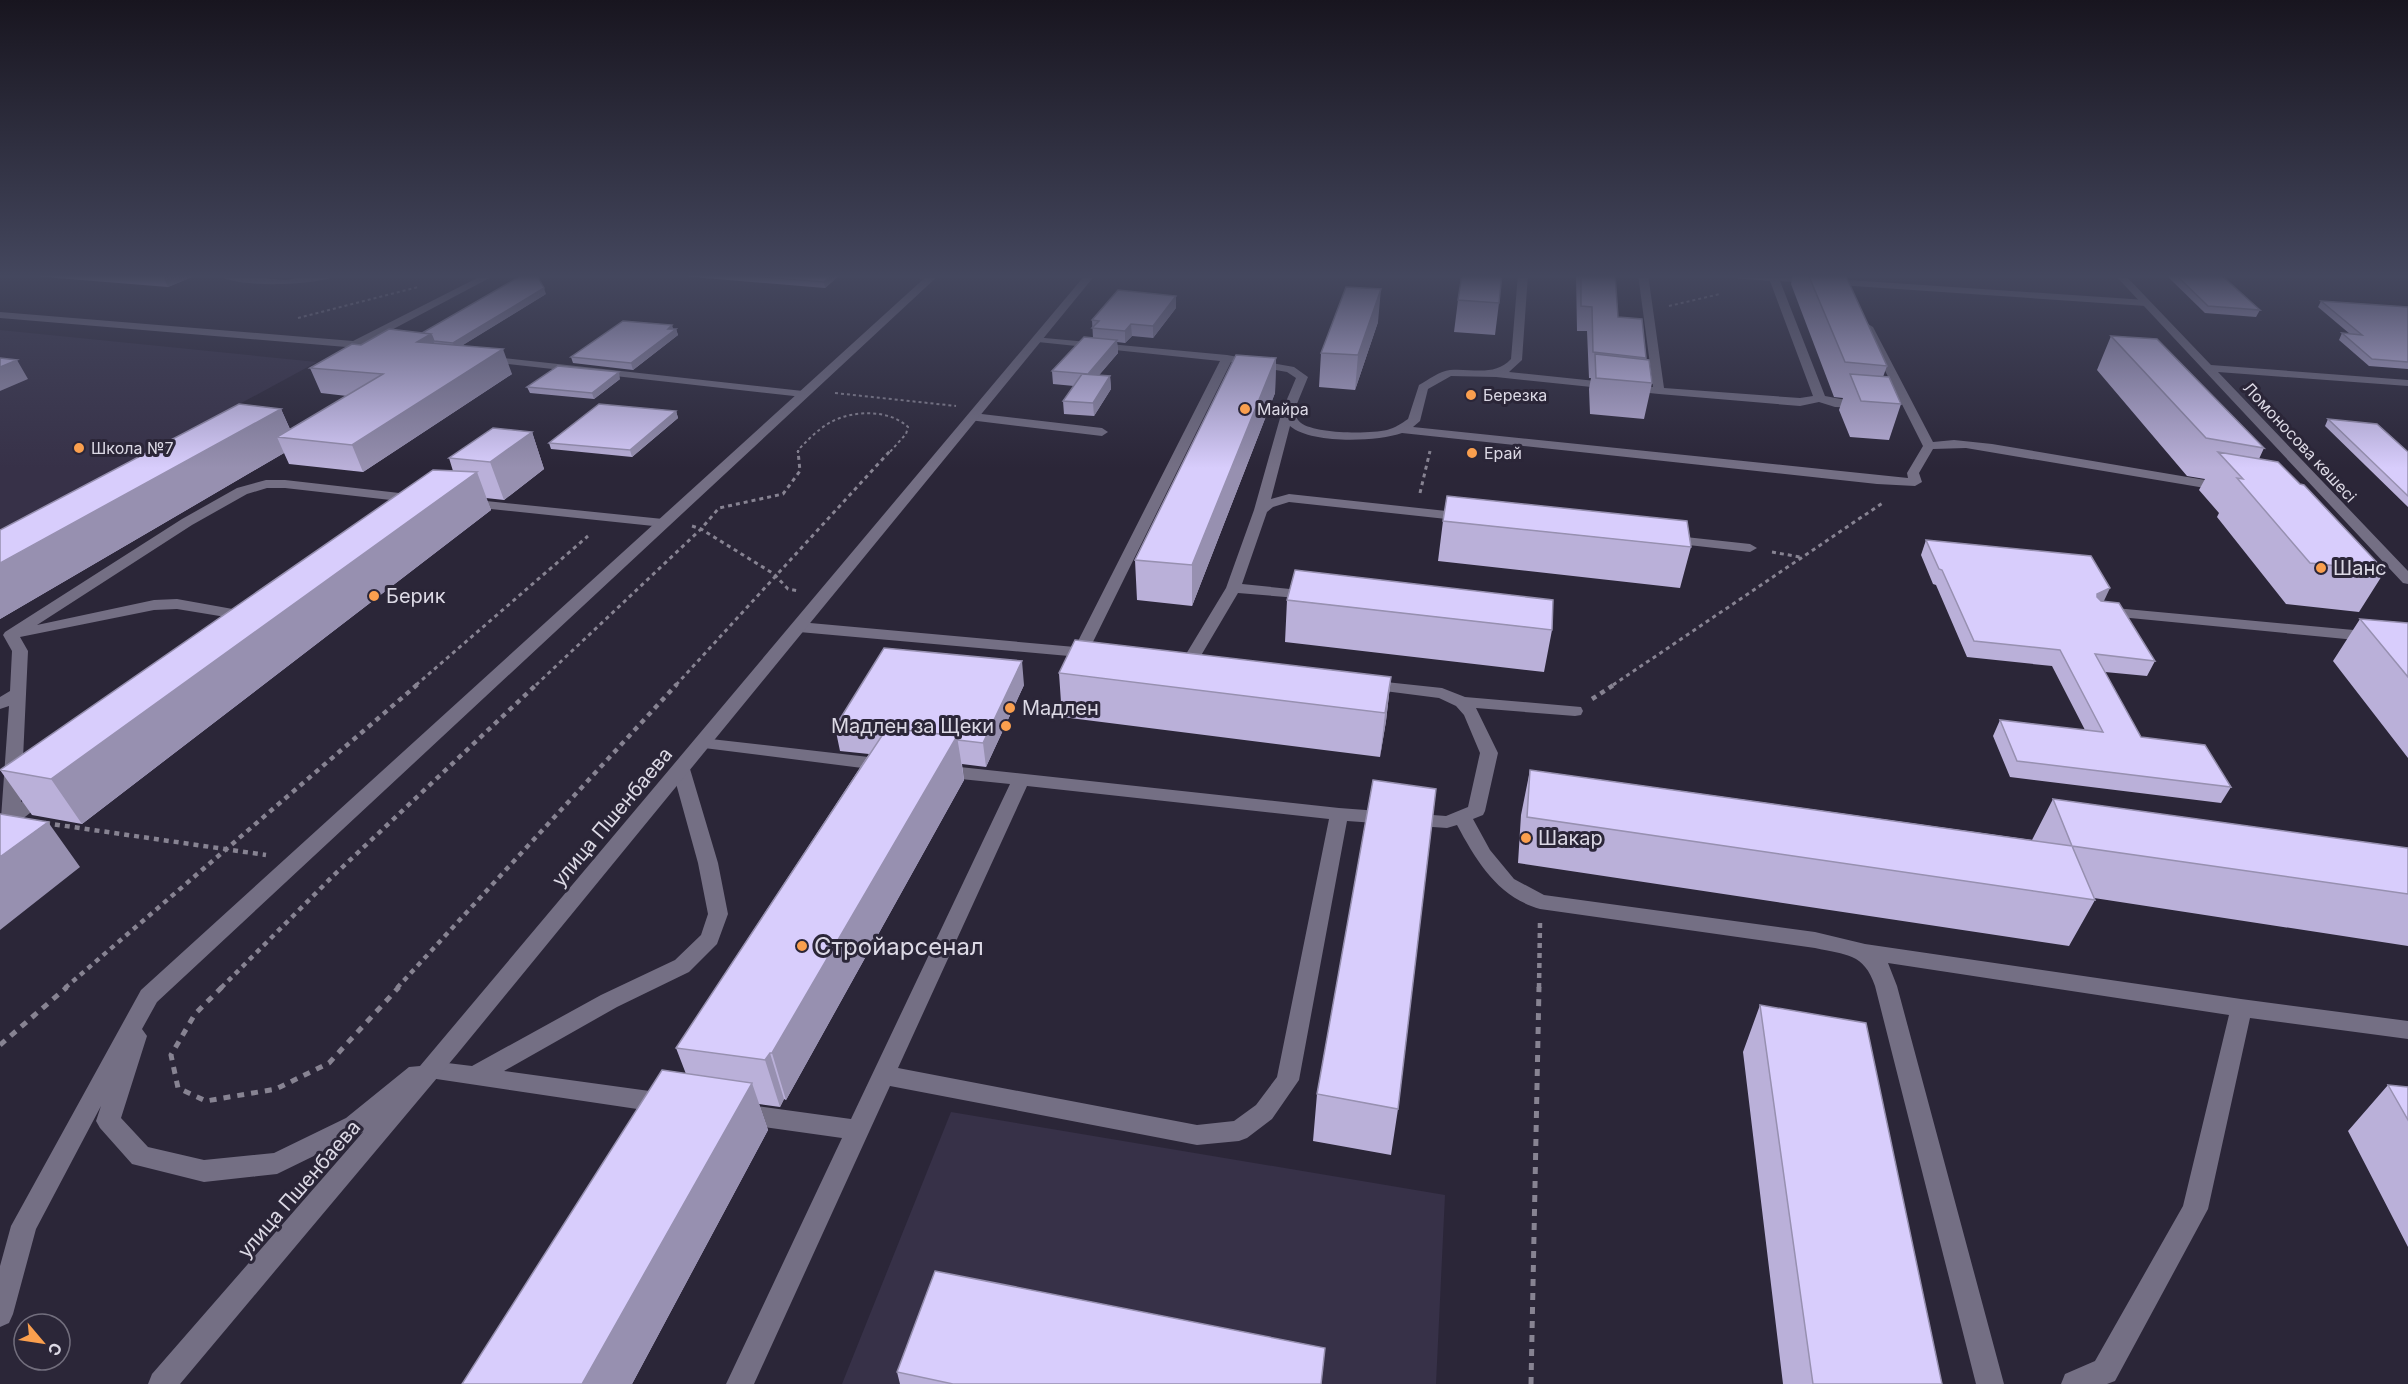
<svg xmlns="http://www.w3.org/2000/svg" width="2408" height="1384" font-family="Inter,sans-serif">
	<rect width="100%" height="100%" fill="#2b2638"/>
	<path fill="#373148" d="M0,330l317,32 -317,172z
		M951,1112l494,83 -9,189h-594z"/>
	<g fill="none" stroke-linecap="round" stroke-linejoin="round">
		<path stroke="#878392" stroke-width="2" stroke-dasharray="3 3" stroke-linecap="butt" d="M1669,306l51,-12
			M298,318l120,-31
			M835,393l121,13
			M798,453v-3c10,-10 20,-21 33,-28 22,-12 58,-13 77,5l-2,7 -17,19"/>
		<path stroke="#878392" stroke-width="3" stroke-dasharray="4 4" stroke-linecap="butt" d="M1420,493l10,-42
			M692,526l9,3 73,45 14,15 11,2
			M1772,552l28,5
			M416,685l172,-149
			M536,685l165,-156 18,-21 64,-14 17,-23 -2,-20
			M676,685l214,-234
			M1613,685l271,-183"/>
		<path stroke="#878392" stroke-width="4.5" stroke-dasharray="5 5" stroke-linecap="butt" d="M1592,699l23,-15
			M45,823l221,32
			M65,988l353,-304
			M221,988l112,-112 204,-192
			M397,988l280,-304
			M1539,988l1,-65"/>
		<path stroke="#878392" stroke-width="5" stroke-dasharray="7 7" stroke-linecap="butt" d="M222,987l-27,27 -24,41 7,33 28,13 70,-12 53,-26 70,-76
			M0,1045l67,-58
			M1531,1384l8,-397"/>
		<path fill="#746f84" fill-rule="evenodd" d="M217,274l69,6 33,-6h21c-17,12 -108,15 -123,0z
			M1518,274h10l-6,86 -13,12 144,15 -15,-113h10l16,114 136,10 13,-2 -43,-115 -48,-4 -5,-3h43l386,26 5,3 -5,3 -366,-25 45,115 42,8v4l-32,-1 -16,-5 -19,4 -141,-12 -163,-17 -45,-1 -23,13 -8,32 -7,6 495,51 -1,-5 16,-27 -60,-119 5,-3 5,3 60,115 21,-2 38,4 231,39 7,4 -7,4 -257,-43 -33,1 -14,24 3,9 -7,4 -38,-2 -475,-51c-26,9 -91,11 -112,-7l-19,73 18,-5 176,19 7,4 -7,4 -176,-19 -16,5 -6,5 -25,72 68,7 7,4 -7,4 -72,-6 -42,71 -8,5 -8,-5 46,-76 28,-78 28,-99 14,-33 -9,-6 -56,-10 -141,286 7,2 2,3 -2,3 -6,2 -292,-26 -8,-5 8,-5 276,25 145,-286 -182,-19 -5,-3 1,-2 193,18 67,12 14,10 -14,34c2,5 3,9 7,12 15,11 68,11 86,7 8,-2 15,-7 21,-11l11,-34c9,-5 21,-14 31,-15 21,-2 45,7 61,-11z
			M973,413l129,15 6,4 -6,4 -133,-16v-6z
			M266,480h19l132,15 7,4 -7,4 -132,-15h-18l-20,6 -55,31 -155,100 117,-25 23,-1 78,14 3,3 -3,3 -5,2 -73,-12 -23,1 -134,27 8,14 -7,151 23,-13 6,2 3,4 -46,36 -7,1 9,-126 -9,3v-12l10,-6 2,-40 -9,-16 2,-3 177,-113 55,-31z
			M467,499l196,20 7,4 -7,4 -201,-21 -2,-3 2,-3z
			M1667,535l83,9 7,4 -7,4 -88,-10 -2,-3z
			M2104,607l304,28v10l-309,-30 -3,-3 3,-3z
			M1367,680l75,8 23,9 116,10 2,4 -2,4 -6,1 -99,-8 22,45 -13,58 -2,4 -10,4 17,31 24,29 30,16 271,37 50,12 376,55 167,22v18l-158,-21 -42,191 -93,172 -8,3h-46l4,-10 30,-13 88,-155 46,-191 -341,-52 9,23 107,398h-28l-101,-398c-11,-33 -29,-31 -60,-38l-275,-39c-42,-12 -63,-47 -83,-84l-10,3 -100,-7 -48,259 -27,39 -25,19 -8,3 -42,4 -307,-59 -136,298h-28l116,-246 -99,-14 -8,-3 -4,-7 4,-7 8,-3 108,15 159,-335 -69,-7 -6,-2 -3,-4 3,-4 6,-2 398,43 107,8 22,-9 12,-54 -16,-38 -8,-9 -17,-8 -78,-10 -2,-3zM1027,786l302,33 -52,258 -21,28 -22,16 -37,4 -299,-57z
			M702,738l184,21 6,2 3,4 -3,4 -6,2 -190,-24 -3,-4 3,-4z
			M681,763l6,2 3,4 28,94 10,51 -11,30 -28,28 -72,35 -113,64 160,22 8,3 4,7 -4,7 -8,3 -241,-36 -3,-7 3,-7 8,-2 41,5 129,-71 74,-35 26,-25 7,-21 -10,-51 -26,-94 3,-4z"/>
		<path fill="#746f84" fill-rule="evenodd" d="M485,274h12l-130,69 19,2v4l-4,1 -382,-32v-6l353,29z
			M910,274h27l2,2c-6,5 -23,3 -29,-2z
			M2114,274h10l87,91 197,15v6l-190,-14 190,199v13l-5,-1z
			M485,356l318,35 6,3 -6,3 -322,-36v-4z"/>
		<path fill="#746f84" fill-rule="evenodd" d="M929,274h11l-783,728 -15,27 5,7 -26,82 27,29 56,13 70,-7 72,-35 63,-51 11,-1 666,-792h10l-638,779 -278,331h-32l4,-10 211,-242 -86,42 -73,8 -72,-18 -32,-36 -4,-7 5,-15 -65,123 -23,85 -4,9 -9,4v-61l11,-40 130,-236z"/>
	</g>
	<path fill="#bab0d9" d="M7,274h192l-31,13z
		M656,274h185l-16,14z
		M1576,274h39l3,43 28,41 6,25 -8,36 -54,-5 -1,-25 2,-11h-2l-2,-47h-10z
		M1793,274h52l42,92 -4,11 18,27 -12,36 -39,-3 -11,-27 4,-12 -9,-1 -43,-113z
		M2165,274h55l40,36 -4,7 -51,-4z
		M546,294l-85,52 51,28 -149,98 -74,-8 -5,-11 -284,166v-89l281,-121 9,20 57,-33 -26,-3 -11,-25 51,-23 61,-12z
		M1458,300l41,3 -4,32 -41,-3z
		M2321,301l87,6v62l-39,-3 -30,-26 3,-7 8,1 -32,-27z
		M1176,308l-23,30 -21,-2 -7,7 -8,-1 1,11 -19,22 11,1 1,13 -17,27 -30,-2 -1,-13 11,-15 -21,-2 -1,-13 41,-33 -1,-18z
		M1378,322l-23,68 -36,-3 2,-34z
		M673,329h3l2,6 -45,35 -60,-7 -2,-6z
		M2111,336l153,112 -5,11 126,112 -26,41 -73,-8 -69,-87 2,-4 -20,-23 6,-11 -18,-3 -90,-106z
		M1276,358l-1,35 -83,213 -55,-6 -2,-40z
		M620,379l-26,20 -64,-6 -3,-6z
		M676,411l2,7 -46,39 -81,-8 -2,-6z
		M2328,419l80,33v55l-83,-81z
		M532,432l12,37 -40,31 -18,-2 5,12 -409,314 -50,-9 -32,-45 453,-299 -4,-13z
		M1443,521l248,26 -11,41 -242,-27z
		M1926,540l178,61 51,60 -8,15 -42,-4 36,65 90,50 -10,16 -211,-26 -17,-41 7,-16 85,10 -33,-64 -85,-9 -31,-72 -3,-1 -12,-29z
		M1287,600l265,30 -8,42 -259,-30z
		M2360,619l48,4v135l-75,-97z
		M1059,673l332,4 -5,44 -6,36 -318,-40z
		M1024,685l-38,82 -24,-3 2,16 -178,320 -2,-1 -4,8 -21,-3 9,26 -136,254h-170l224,-310 -10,-26 193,-294 -29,-3 -5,-24z
		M1530,770l502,70 21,-41 355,49v98l-314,-48 1,2 -26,46 -551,-83 3,-48z
		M1760,1005l182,379h-159l-40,-332z
		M2388,1085l20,2v160l-60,-116z
		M1317,1094l81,15 -7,46 -78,-14z
		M897,1372l424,12h-421z"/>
	<path fill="#9790b0" d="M162,274h37l-31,13z
		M833,274h8l-16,14 -1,-6z
		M544,288l2,6 -91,56 -2,-7z
		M1381,289l-3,33 -23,68 3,-35z
		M1176,296v12l-23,30v-12z
		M1131,324l1,12 -7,7v-12z
		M672,325l2,6 2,-2 2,6 -45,35 -2,-7z
		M431,334l9,25 -23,-17z
		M1117,340l1,13 -29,34 -1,-13z
		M503,349l9,25 -149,98 -11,-27z
		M1276,358l-1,35 -83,213v-41z
		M17,360l11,19 -28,12v-24z
		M619,372l1,7 -26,20 -2,-6z
		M1110,376l1,13 -17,27 -1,-13z
		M281,409l13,30 -17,-2 7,16 -284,166v-56z
		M676,411l2,7 -46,39 -2,-7z
		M532,432l12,37 -40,31 -14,-38z
		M477,472l14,38 -409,314 -31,-45z
		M2110,588l-7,15 -13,6 7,-15z
		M1022,661l2,24 -38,82 -3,-24z
		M1391,677l-5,44 -6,36 5,-44z
		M957,736l7,44 -178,320 -14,-47z
		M48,822l32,45 -80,63v-73z
		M770,1053l14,46 -4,8 -15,-47z
		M752,1083l16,47 -136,254h-50z"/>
	<path fill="#d8cdfc" stroke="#9790b0" stroke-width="1.5" d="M524,274h12l8,14 -91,55 -19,-2 -3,-7 -9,-1z
		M725,274h108l-9,8z
		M1462,274h40l-3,29 -41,-3z
		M1581,274h34l3,43 24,2 4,39 -53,-6 -1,-45 -11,-1z
		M1808,274h37l42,92 -42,-4z
		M2175,274h45l40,36 -52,-4z
		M1346,287l35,2 -23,66 -37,-2z
		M1118,290l58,6 -23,30 -22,-2 -6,7 -33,-3 7,-7 -7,-1z
		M2321,301l87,6v55l-36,-3 -30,-26 20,2z
		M623,321l49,4 -4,4h8l-45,34 -60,-6z
		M389,329l42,5 -14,8 86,7 -151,96 -75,-8 106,-63 -73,-6 42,-24 9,1z
		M2111,336l46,3 107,109 -58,-10z
		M1084,337l33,3 -29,34 -36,-3z
		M1595,354l54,6 3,23 -56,-5z
		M1236,355l40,3 -84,207 -57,-5z
		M0,358l17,2 -17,7z
		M558,366l61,6 -27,21 -65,-6z
		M1082,374l28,2 -17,27 -30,-2z
		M1850,374l39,3 12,27 -40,-3z
		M239,404l42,5 -281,154v-33z
		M599,404l77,7 -46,39 -81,-7z
		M2328,419l49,5 31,28v44z
		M493,428l39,4 -42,30 -41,-4z
		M2218,452l60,10 22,22 4,1 81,86 -75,-8 -73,-85 6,1z
		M433,470l44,2 -426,307 -51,-9z
		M1447,496l240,25 4,26 -248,-26z
		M1926,540l165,16 19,32 -13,6v3l4,4 18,2 36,58 -60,-7 46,83 64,8 26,42 -214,-26 -17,-41 103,12 -43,-82 -86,-9 -32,-71 -3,-1z
		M1295,570l258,30 -1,30 -265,-30z
		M2360,619l48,4v54z
		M1075,640l316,37 -6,36 -326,-40z
		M884,648l138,13 -39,82 -25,-3 -1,-4 -70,-8 -3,4 -49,-5z
		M887,728l70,8 -185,317h-2l-5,7 -89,-12z
		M1530,770l542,76 23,54 -568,-83z
		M1373,780l63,9 -38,320 -81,-15z
		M2053,799l355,49v46l-336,-48z
		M0,814l48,8 -48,35z
		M1760,1005l106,18 76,361h-129z
		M662,1070l90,13 -170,301h-120z
		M2388,1085l20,2v33z
		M935,1271l390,77 -4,36h-368l-56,-12z"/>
	<linearGradient id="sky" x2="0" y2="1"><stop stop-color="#18151f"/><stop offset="0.59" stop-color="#44475e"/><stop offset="1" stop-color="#44475e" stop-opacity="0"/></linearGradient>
	<rect width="2408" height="468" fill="url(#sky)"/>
	<g fill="#fa9f4e" stroke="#2b2638" stroke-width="2">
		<circle cx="1471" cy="395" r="6"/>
		<circle cx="1245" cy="409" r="6"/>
		<circle cx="79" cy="448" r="6"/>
		<circle cx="1472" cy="453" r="6"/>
		<circle cx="2321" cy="568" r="6"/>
		<circle cx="374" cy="596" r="6"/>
		<circle cx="1010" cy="708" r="6"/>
		<circle cx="1006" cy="726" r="6"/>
		<circle cx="1526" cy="838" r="6"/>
		<circle cx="802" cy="946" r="6"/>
	</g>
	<g text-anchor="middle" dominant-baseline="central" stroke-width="6" stroke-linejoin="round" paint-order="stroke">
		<g font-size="16" fill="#dcd9e5" stroke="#2b2638" text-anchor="start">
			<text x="1483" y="395">Березка</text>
			<text x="1257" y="409">Майра</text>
			<text x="91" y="448">Школа №7</text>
			<text x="1484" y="453">Ерай</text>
		</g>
		<g font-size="16" fill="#dcd9e5" stroke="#2b2638">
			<text transform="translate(2300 442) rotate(47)">Ломоносова көшесі</text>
		</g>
		<g font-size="20" fill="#dcd9e5" stroke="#2b2638" text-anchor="start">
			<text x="2333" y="568">Шанс</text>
			<text x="386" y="596">Берик</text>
			<text x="1022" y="708">Мадлен</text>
			<text x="994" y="726" text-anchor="end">Мадлен за Щеки</text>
			<text x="1538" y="838">Шакар</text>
		</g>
		<g font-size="20" fill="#dcd9e5" stroke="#2b2638">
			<text transform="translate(612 817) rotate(-50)">улица Пшенбаева</text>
			<text transform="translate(299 1189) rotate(-49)">улица Пшенбаева</text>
		</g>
		<g font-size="24" fill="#dcd9e5" stroke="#2b2638" text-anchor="start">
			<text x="814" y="946">Стройарсенал</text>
		</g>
	</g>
	<g transform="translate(42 1342) rotate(119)"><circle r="28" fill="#2b2638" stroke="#726e7d" stroke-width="1.5"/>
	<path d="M0-4.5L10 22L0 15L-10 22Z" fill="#fa9f4e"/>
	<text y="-9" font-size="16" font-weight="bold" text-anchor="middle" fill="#dcd9e5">С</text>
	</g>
</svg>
